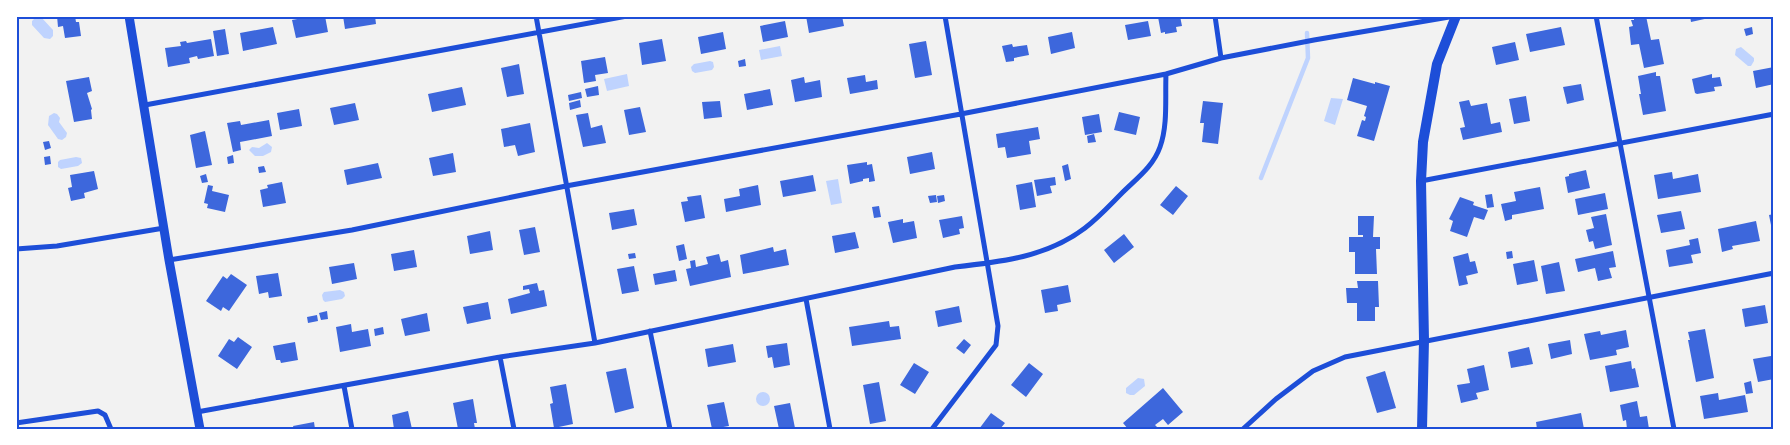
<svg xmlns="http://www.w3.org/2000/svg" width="1790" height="445" font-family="'Titillium Web',sans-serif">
	<rect width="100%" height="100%" fill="#f2f2f2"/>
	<path fill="#bfd3fe" d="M37,16l4,1 12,13v6l-3,3 -6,-1 -12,-13v-4z
		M780,46l2,10 -21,4 -2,-10z
		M1741,47l13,11v3l-3,5h-3l-13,-11 1,-6z
		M710,61l3,1 1,5 -2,3 -17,3 -3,-2 -1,-4 3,-3z
		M627,74l2,12 -22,5 -3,-12z
		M1331,98l12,1 -8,26 -11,-4z
		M54,113l3,1 3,4 -1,4 8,11 -1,4 -4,3 -4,-1 -10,-14 1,-9z
		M267,143l5,4 -1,5 -8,4h-8l-6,-6 3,-3 7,1z
		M76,157l5,1 1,5 -4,3 -17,3 -3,-2v-5l2,-2z
		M838,179l4,24 -11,2 -5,-24z
		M340,290l4,2 1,4 -3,3 -17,3 -2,-2 -1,-5 2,-3z
		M1138,378l6,1 1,7 -11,9h-4l-4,-2v-5z
		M756 399a7 7 0 1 1 14 0a7 7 0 1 1-14 0Z"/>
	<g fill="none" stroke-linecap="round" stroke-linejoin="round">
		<path stroke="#bfd3fe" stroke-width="4.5" d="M1261,178l47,-120 -1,-25"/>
	</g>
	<path fill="#3d67dc" d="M57,16h18l1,6h3l2,14 -16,2 -2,-12 -5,1z
		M313,16h12l3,16 -32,6 -4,-18z
		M343,16h32l1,8 -31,5z
		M806,16h36l2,10 -35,7z
		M1162,16h18l2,10 -6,1 1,5 -12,2v-2l-4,1 -3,-16z
		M1634,16h12l5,24 8,-1 5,25 -20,4 -5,-24 -8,1 -2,-18 4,-1 -2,-6h3z
		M1690,16h18l1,2 -18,4z
		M785,21l3,16 -25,5 -3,-16z
		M1148,21l3,15 -23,4 -3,-15z
		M273,27l4,17 -34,7 -3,-18z
		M1561,27l4,18 -35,7 -4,-18z
		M1752,27l1,7 -7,2 -2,-7z
		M225,29l4,25 -12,2 -4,-25z
		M723,32l3,17 -25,5 -3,-17z
		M1072,32l3,16 -24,6 -3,-17z
		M211,39l3,17 -16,3 -1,-3 -8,2 1,5 -22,4 -3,-19 16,-2 -1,-4 6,-1 1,2z
		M662,39l4,22 -24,4 -3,-22z
		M926,41l6,34 -17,3 -6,-34z
		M1515,42l4,18 -23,5 -4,-18z
		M1012,44l1,3 14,-2 2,10 -15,3v3l-8,1 -4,-16z
		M605,57l3,16 -13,2 1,6 -12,2 -3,-22z
		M745,59l1,7 -7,1 -1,-6z
		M519,64l5,30 -17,3 -6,-29z
		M1774,67v17l-18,4 -3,-17z
		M1656,72v4h4l6,35 -23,4 -4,-21h2l-3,-18z
		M1712,74v4l8,-1 2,9 -8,1 1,4 -18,3 -2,-1 -3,-14z
		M865,75l1,7 11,-2 1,9 -28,5 -3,-16z
		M89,77l3,14 -5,2 5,16 -1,1 1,9 -18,3 -8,-41z
		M804,77l1,6 15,-3 2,17 -27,5 -4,-22z
		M1353,78l22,6v-2l15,4 -16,55 -17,-5 5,-16 3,1 1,-4 -2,-1 3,-10 -20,-6z
		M1581,84l3,16 -17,4 -4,-17z
		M598,86l1,9 -12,2 -2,-8z
		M462,87l4,18 -34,7 -4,-18z
		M770,89l3,16 -26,5 -3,-16z
		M581,92l1,6 -13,3 -1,-6z
		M1526,96l4,25 -16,3 -5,-25z
		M580,100l1,7 -11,3 -1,-7z
		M1469,100l2,6 16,-3 4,21 9,-2 2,10 -39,8 -3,-12 5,-1 -6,-25z
		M720,101l2,16 -18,2 -2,-17z
		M1203,101l20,2 -5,41 -16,-2 2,-19h-4z
		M355,103l4,17 -25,5 -4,-17z
		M640,107l6,25 -17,3 -5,-25z
		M299,109l3,17 -22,4 -3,-17z
		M1119,112l21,5 -4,18 -22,-5z
		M588,113l3,15 11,-3 4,18 -23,4 -7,-32z
		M1099,114l3,18 -17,3 -3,-18z
		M269,120l3,16 -32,6 1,8 -8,2 -6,-29 13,-2 1,4z
		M530,123l5,29 -17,4 -3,-11 -11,2 -3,-18z
		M1038,127l2,12 -11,2 2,13 -24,4 -2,-11 -7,1 -2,-14z
		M205,131l7,34 -16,3 -6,-33z
		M1094,134l2,8 -8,1 -1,-7z
		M49,141l2,7 -6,2 -2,-8z
		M932,152l3,17 -25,5 -3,-17z
		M453,153l3,19 -23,4 -4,-18z
		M233,155l1,8 -6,1 -1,-7z
		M50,156l1,8 -6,1 -1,-8z
		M867,162v3l5,-1 3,17 -6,1v-4l-6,1v2l-13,3 -3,-19z
		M378,163l4,15 -35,7 -3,-15z
		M1068,164l3,15 -6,2 -3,-15z
		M264,166l2,6 -7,1 -1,-6z
		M1586,170l4,18 -22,5 -3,-16 4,-1v-2z
		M94,171l4,18 -14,4 1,5 -14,3 -3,-13 4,-1 -2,-12z
		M1672,172l1,7 25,-5 3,18 -43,7 -4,-24z
		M206,174l2,8 -6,1 -2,-7z
		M813,175l3,16 -33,6 -3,-16z
		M1055,177l1,8 -6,1 2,7 -15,3 -3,-16z
		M282,182l4,21 -23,4 -3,-17 8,-2 -1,-3z
		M1032,182l4,25 -16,3 -4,-25z
		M208,185l5,1 -1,5 17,4 -4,17 -18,-4 1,-4 -4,-1z
		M758,185l3,20 -35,7 -2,-13 16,-3 -1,-7z
		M1176,186l12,10 -15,19 -13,-10z
		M1540,187l4,22 -32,6v4l-7,2 -4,-17 15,-3 -2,-9z
		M1605,193l3,16 -30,6 -3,-16z
		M1492,194l2,13 -7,1 -2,-13z
		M701,195l4,23 -20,4 -4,-20 7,-1 -1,-4z
		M936,195l1,7 -7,1 -2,-7z
		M944,195l1,6 -7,2 -1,-7z
		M1460,197l14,5 -1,3 15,5 -4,10 -10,-3 -7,20 -17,-6 3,-10 -4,-2z
		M879,206l2,11 -7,1 -2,-11z
		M634,209l3,16 -25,5 -3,-17z
		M1681,211l4,18 -24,4 -4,-18z
		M1606,214l6,31 -17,4 -2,-8 -4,1 -3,-12 8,-2 -3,-11z
		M1774,214v15l-2,1 -3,-15z
		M962,216l2,12 -5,1 1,5 -17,4 -4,-18z
		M1358,216h16l-1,21h7v12h-4l1,25h-22v-22h-6v-15h14v-2h-5z
		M903,219v4l11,-2 3,17 -24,5 -5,-21z
		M1756,221l4,20 -28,5 1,3 -11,3 -4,-23z
		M535,227l5,25 -16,3 -5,-25z
		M490,231l3,19 -23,4 -3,-18z
		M855,232l4,16 -24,5 -3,-17z
		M1124,234l10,13 -20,16 -10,-13z
		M1698,238l3,15 -10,2 2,8 -24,4 -3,-17 24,-5 -1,-5z
		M684,244l3,15 -8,2 -3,-15z
		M773,247l1,5 12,-3 3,16 -46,9 -3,-19z
		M414,250l3,17 -23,4 -3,-17z
		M1512,251l1,7 -6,1 -1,-7z
		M1613,251l3,16 -7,1 3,10 -14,3 -3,-13 -17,4 -3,-13z
		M635,253l1,5 -7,1 -1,-5z
		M1468,253l2,9 5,-1 3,12 -12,3 2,8 -9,2 -6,-29z
		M719,254l2,8 7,-2 3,17 -41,9 -4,-17 5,-1 -1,-7 5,-1 1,7 12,-3 -2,-7z
		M1534,260l4,21 -21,4 -4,-21z
		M1559,262l6,29 -19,3 -5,-28z
		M354,263l3,16 -25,5 -3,-17z
		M634,266l5,25 -17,3 -5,-25z
		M675,270l2,11 -22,4 -2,-11z
		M278,273l4,23 -13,2 -1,-6 -9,2 -3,-18z
		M231,274l16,11 -18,26 -6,-4 -2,4 -15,-10 17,-25 4,3z
		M1357,281h21l1,26h-4v14h-18v-18h-10l-1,-15h12z
		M537,283l2,8 5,-1 3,16 -36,8 -3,-15 22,-6 -1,-4 -6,1v-4z
		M1068,285l3,17 -14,3 1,6 -13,2 -4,-23z
		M488,302l3,17 -24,5 -4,-17z
		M1765,305l3,18 -23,4 -3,-18z
		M959,306l3,16 -24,5 -3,-16z
		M327,311l1,8 -7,1 -2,-7z
		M427,313l3,18 -25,5 -4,-17z
		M317,315l1,6 -10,2 -1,-6z
		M889,321l1,6 9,-1 2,13 -49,7 -3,-19z
		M351,324l1,8 16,-3 3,17 -31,6 -4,-25z
		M383,327l1,7 -9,2 -1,-7z
		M1705,329l9,49 -18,4 -8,-42h2l-2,-8z
		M1626,330l3,17 -13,3 1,5 -27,5 -6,-26 16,-3 1,4z
		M238,337l14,10 -15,22 -19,-13 11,-17 5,3z
		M964,339l7,6 -7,9 -8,-6z
		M1570,340l2,14 -21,5 -3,-15z
		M295,342l3,18 -17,3 -1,-3h-4l-3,-14z
		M787,343l3,22 -16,3 -2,-11 -4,1 -2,-12z
		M733,344l3,18 -28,5 -3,-18z
		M1529,347l4,17 -22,4 -3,-16z
		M1771,356l3,23 -16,3 -5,-23z
		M1631,361l1,8 3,-1 4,19 -29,5 -5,-26z
		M914,363l15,9 -14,22 -15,-9z
		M1029,363l14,11 -17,23 -15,-12z
		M1484,365l5,25 -13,3 2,6 -17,4 -4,-18 13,-2 -3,-14z
		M626,368l8,40 -19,5 -9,-41z
		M1385,371l11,37 -19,5 -11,-36z
		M1751,381l2,12 -7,1 -2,-11z
		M879,382l7,39 -16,3 -7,-39z
		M566,384l7,40 -19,4 -4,-24 3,-1 -3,-16z
		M1163,388l20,24 -15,13 -5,-6 -8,6 2,2 -1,2h-28l-5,-6z
		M1718,393l1,7 26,-5 3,17 -44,7 -4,-23z
		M473,399l4,24h-3l1,6h-17l-5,-26z
		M1637,401l3,16 7,-1 2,13h-22l-1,-9 -3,1 -3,-16z
		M724,402l5,24 -17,3 -5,-24z
		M790,403l5,25 -16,1 -5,-23z
		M408,411l4,18h-18l-2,-14z
		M991,413l14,10 -5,6h-21z
		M1581,413l3,16h-47l-1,-7z
		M314,422l1,7h-21l-1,-3z"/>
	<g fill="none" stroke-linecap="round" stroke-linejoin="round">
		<path stroke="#1d4ed8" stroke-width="5" d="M536,16l59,327
			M1215,16l6,42
			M1596,16l78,413
			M145,105l482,-89
			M1421,181l353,-67
			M16,249l41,-3 107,-18
			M169,260l183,-30 214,-44 395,-72 205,-40 55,-16 93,-18 141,-24
			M806,299l24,130
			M650,331l20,98
			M500,357l14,72
			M344,386l8,43
			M197,412l303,-55 95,-14 360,-76c46,-5 92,-10 130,-39 13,-10 25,-23 36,-34 15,-15 32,-27 39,-47 8,-22 5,-49 6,-73
			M16,423l82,-12 7,4 6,14
			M932,429l64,-84 2,-19 -53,-310
			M1243,429l33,-30 37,-28 32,-14 429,-84"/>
		<path stroke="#1d4ed8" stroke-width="9" d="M129,16l40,244 31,169"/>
		<path stroke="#1d4ed8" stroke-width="10" d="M1422,429l2,-89 -3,-159 2,-39 14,-78 19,-48"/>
	</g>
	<rect width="1790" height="445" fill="none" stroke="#ffffff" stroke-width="35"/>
	<rect x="18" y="18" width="1754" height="410" fill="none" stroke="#1d4ed8" stroke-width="2"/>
</svg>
